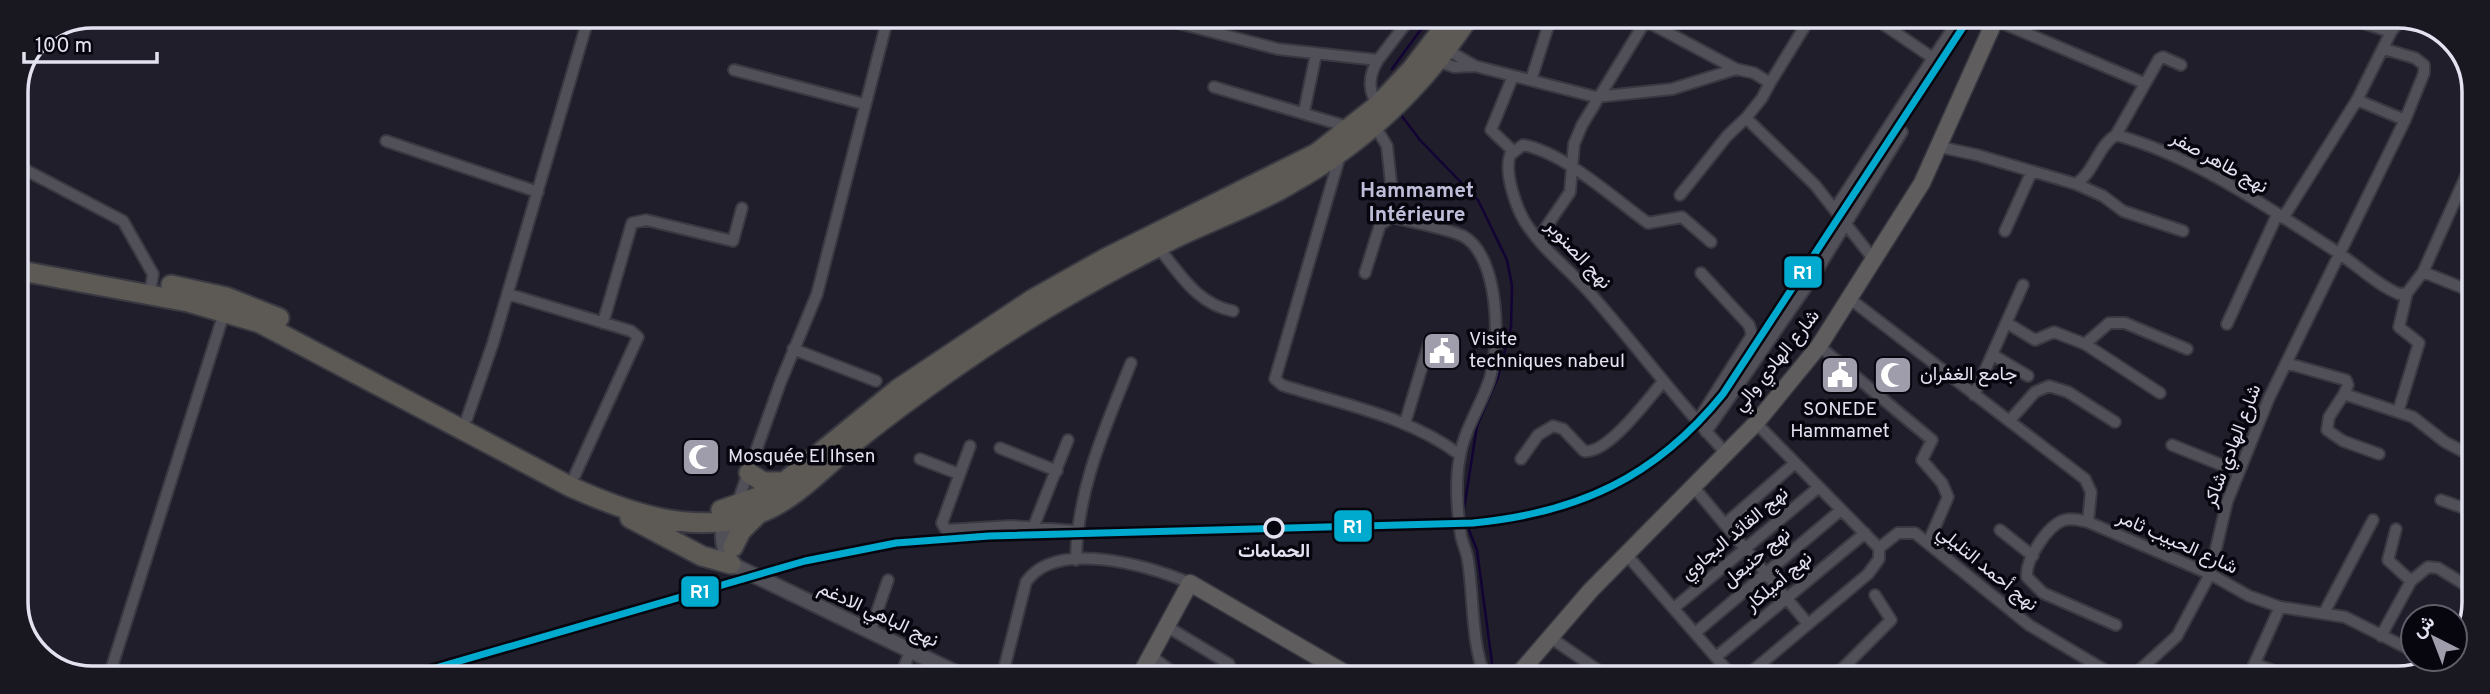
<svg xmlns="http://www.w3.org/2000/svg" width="2490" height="694" font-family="Overpass,Vazirmatn,sans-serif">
	<rect width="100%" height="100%" fill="#201e2a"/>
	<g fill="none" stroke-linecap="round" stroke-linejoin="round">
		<path stroke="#120334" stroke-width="2.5" d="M1392,69l38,-52
			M1401,115l19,25 58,60 29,60 5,26 -1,41 -13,50 -21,49 -14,89 14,35 15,113"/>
		<g stroke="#393942" stroke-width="14">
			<path id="street" d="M873,17l14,5
				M1155,17l123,32 100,11c-10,16 -11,34 3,47
				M2348,18l43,14
				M1995,20l149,63
				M1646,21l90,48
				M1444,48l31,18 121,31 76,-8 64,-20 18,4 16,10 -8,15 -16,20 69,67 60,76
				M1933,58l27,-40
				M1378,60l33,-43
				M1434,60l20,7 21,-1
				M734,70l130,34
				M1513,76l-22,54 22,21
				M1531,80l20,-63
				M1770,83l40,-65
				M1214,87l138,41
				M2357,100l48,20
				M1304,112l12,-58
				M1375,126l12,20 4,37
				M2116,135l43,-76 4,-2 18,8
				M386,141l152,51
				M1940,147l37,8 99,29c18,-12 22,-38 40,-49 80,22 151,72 221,117 20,13 40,33 62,42l8,-1 16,-21 51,-114
				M1341,152l-66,227 7,6c59,19 127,31 178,70
				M16,165l107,56 30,53 -3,20
				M2076,184l27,12 20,15 60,20
				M1680,195l47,-59 19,-18
				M1835,209l98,-151 -59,-40
				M2283,218l74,-118 34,-68 8,-10 7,-4
				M2005,231l27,-60
				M1538,239l32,-47 4,-48 8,-19 66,-108
				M1711,242l-29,-25 -34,6c-35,-25 -83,-70 -125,-78l-13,10c-6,18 6,52 15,67 17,27 44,47 65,71 46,52 87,108 135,159
				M1158,247c22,27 39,57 75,64
				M2423,272l50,20
				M1365,273l15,-48 11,-8c17,4 59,12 72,19 37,20 38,111 26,145 -8,24 -25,49 -29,75 -5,23 -3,56 1,80 2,8 6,17 7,25 6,39 3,80 17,116
				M508,294l123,37 7,6 -63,138
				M1850,299l235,180 6,13 -3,30 122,52 39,22 31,11 65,10 68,34
				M603,323l29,-100 14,-3 87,21 9,-33
				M2007,323l28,17 19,-8 31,12 24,-21h16l62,26
				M2227,324l50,-109
				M2085,344l75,49
				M1819,346l113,94 -10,20 20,23 6,14 -20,46
				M793,349l83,32
				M1993,355l35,21
				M2286,363l60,17 2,5 -4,9 69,23 32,25 27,14
				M2344,394l-15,23 -2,13 16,11 36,13
				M1974,395l49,-110
				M2398,412l21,-69 -20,-16 8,-34
				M467,418l26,-75 96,-327
				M2010,420l25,-28 14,-6 19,6 47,30
				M1697,422l55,-87 -3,-10 -48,-52
				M1405,423l25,-83
				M1756,423l123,125
				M1706,432l106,-153 90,-147
				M2172,445l67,27
				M970,446l-28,77 4,7 65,-4 66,5
				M1000,448l57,23
				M920,459l39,15
				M1521,459l17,-24 15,-9 10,3 21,22c23,4 63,-51 78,-68
				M1692,485l116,139
				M2441,500l31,11
				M737,504l44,-123 36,-87 71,-277
				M2088,522c-8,-2 -16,-4 -24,-2 -17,6 -39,40 -37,57l16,16 73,32
				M1725,524l70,-61
				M1033,528l35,-88
				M2396,529l-8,31 23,21
				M2000,530l33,26
				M1879,548l19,-15h17l114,92 89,53
				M1626,554l108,124
				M1076,560c1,-71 29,-132 55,-197
				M1674,608l145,-121
				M2325,611l48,-91
				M1166,626l63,38
				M870,632l18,-52
				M1695,633l146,-123
				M2381,636l30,-55 17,-14 10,1 29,18
				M1551,638l57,39
				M1150,655l29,22
				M1716,657l149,-124
				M2431,659l11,4
				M2255,664l38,14
				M109,676l116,-366
				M900,677l10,-25
				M1002,677l24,-95c30,-44 123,-16 164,1
				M1744,678l124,-104 11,-15v-11
				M1833,678l58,-58 -16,-25
				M2131,678l46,-42 33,-62 17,-72 42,-104 136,-278 19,-47v-8l-9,-7 -31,-9
				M2248,678l32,-71"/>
		</g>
		<g stroke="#393942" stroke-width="18">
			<path id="secondary" d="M725,515c-4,18 -4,37 10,51l230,111"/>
		</g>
		<g stroke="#393942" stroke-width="19">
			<path id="primary" d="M1139,677l51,-94 162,94
				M1516,677l75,-87 165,-167 63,-77 103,-163 74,-165"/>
		</g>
		<g stroke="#393942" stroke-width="23">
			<path id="highway" d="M16,270l172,32 72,21 311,164c58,26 122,49 186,27 38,-13 69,-49 99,-73 41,-33 83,-63 126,-92 61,-41 126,-77 191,-110 39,-19 80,-33 117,-55 74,-41 133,-97 179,-167
				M171,285l55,12 53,21
				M749,473l14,9h22
				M721,510l51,-18 126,-103 135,-90 73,-41 211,-105 61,-48 33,-35 41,-53
				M630,518l72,38 29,8
				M733,547l8,-16 16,-16"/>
		</g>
		<use href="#street" stroke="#515059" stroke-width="10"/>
		<use href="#secondary" stroke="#515059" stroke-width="14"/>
		<use href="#primary" stroke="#5f5d5d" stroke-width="16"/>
		<use href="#highway" stroke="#5d5a56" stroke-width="19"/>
		<g stroke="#07060f" stroke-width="12">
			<path id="rail-1" d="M408,676l397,-115 91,-18 93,-7 484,-13c105,-10 183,-46 250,-129l246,-376"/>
		</g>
		<use href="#rail-1" stroke="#00a9ce" stroke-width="7"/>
	</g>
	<defs>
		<g id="civic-square" transform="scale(2.0125)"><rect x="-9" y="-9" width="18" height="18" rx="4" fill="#9f9dab" stroke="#07060f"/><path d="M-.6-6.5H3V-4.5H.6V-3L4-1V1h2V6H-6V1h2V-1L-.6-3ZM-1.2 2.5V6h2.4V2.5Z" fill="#fff"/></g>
		<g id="mosque-square" transform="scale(2.0125)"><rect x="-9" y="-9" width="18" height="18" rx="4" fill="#9f9dab" stroke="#07060f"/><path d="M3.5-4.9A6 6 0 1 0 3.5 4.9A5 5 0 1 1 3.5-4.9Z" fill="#fff"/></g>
	</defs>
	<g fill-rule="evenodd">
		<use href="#civic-square" x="1442" y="351"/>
		<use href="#civic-square" x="1840" y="375"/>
		<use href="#mosque-square" x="1893" y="375"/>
		<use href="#mosque-square" x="701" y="457"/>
	</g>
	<circle fill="#07060f" stroke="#e3e2f1" stroke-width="3.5" cx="1274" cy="528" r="9"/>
	<g text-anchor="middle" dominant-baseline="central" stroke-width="7" stroke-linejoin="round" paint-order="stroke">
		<g font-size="19" fill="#e3e2f1" stroke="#07060f">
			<text transform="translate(2219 163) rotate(29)">نهج طاهر صفر</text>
			<text transform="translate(1578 255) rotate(47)">نهج الصنوبر</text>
			<text transform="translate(1777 361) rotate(-51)">شارع الهادي والي</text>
			<text transform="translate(2233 446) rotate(-69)">شارع الهادي شاكر</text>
			<text transform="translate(1735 534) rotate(-40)">نهج القائد البجاوي</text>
			<text transform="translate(2177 543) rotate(24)">شارع الحبيب ثامر</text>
			<text transform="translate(1757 558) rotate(-40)">نهج حنبعل</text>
			<text transform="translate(1987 569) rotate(39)">نهج أحمد التليلي</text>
			<text transform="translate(1779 582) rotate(-40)">نهج أميلكار</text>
			<text transform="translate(878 615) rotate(25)">نهج الباهي الادغم</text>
		</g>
		<g font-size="19" fill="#e3e2f1" stroke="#07060f" text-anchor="start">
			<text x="1469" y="340">Visite<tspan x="1469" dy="22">techniques nabeul</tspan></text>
			<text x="1920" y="375">جامع الغفران</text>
			<text x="1840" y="410" text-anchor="middle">SONEDE<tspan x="1840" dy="22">Hammamet</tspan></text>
			<text x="728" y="457">Mosquée El Ihsen</text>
		</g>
		<g font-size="19" font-weight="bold" fill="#e3e2f1" stroke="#07060f">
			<text x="1274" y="552">الحمامات</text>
		</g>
		<g font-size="21" font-weight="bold" fill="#bfbed9" stroke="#07060f">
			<text x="1417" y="191">Hammamet<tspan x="1417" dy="24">Intérieure</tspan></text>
		</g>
	</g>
	<path d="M0 0H2490V694H0ZM92 28H2398A64 64 0 0 1 2462 92V602A64 64 0 0 1 2398 666H92A64 64 0 0 1 28 602V92A64 64 0 0 1 92 28Z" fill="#191821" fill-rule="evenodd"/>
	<path fill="none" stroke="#e3e2f1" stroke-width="3.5" d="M92 28H2398A64 64 0 0 1 2462 92V602A64 64 0 0 1 2398 666H92A64 64 0 0 1 28 602V92A64 64 0 0 1 92 28Z"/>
	<g stroke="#07060f" stroke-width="2.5">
		<rect x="1783" y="255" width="40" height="34" rx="7" fill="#00a9ce"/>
		<rect x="1333" y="509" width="40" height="34" rx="7" fill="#00a9ce"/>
		<rect x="680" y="575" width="40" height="33" rx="7" fill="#00a9ce"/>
	</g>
	<g font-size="19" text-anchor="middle" font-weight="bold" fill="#fff">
		<text x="1803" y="279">R1</text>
		<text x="1353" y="533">R1</text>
		<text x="700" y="598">R1</text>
	</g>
	<g transform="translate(2434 638) rotate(318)"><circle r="33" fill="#07060f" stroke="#5f5e69" stroke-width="2"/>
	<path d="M0-5L12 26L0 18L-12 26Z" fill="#9f9dab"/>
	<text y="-10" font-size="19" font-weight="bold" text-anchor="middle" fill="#e3e2f1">ش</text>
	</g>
	<path d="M24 52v10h133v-10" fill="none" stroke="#e3e2f1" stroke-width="3.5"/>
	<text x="35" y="52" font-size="21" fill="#e3e2f1" stroke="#07060f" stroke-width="5" paint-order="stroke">100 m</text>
</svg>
